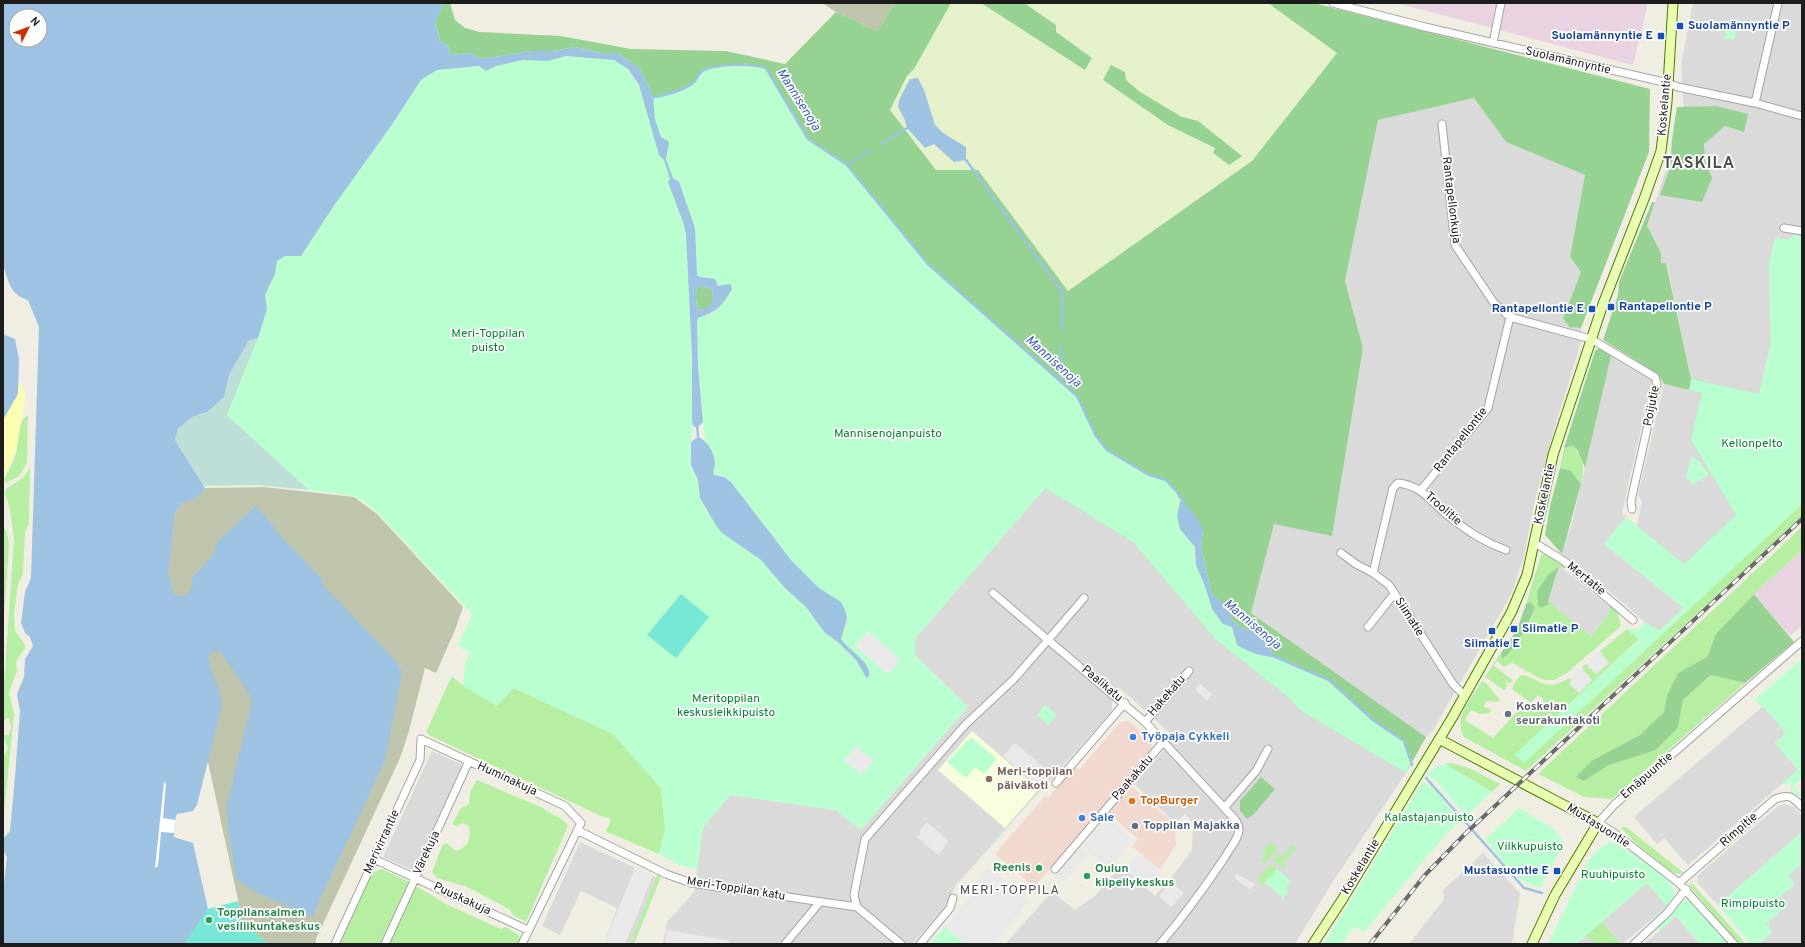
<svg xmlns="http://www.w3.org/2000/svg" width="1805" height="947" font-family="Overpass,sans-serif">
	<rect width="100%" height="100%" fill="#f0eee2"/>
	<path fill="#dbdada" d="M1693,3h109v234l-7,-2 -8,5 -12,-2 -6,26 2,80 -12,50 -68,-15 -24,-115 -6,-1 -14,-37 37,-110 -3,-51z
		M1474,98l32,44 79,33 -15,82 11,15 -18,46 6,9 12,1v14l-27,88 -20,74 -10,52 -12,37 -79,137 -7,7 -175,-124 23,-90 58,12 31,-187 -18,-67 33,-161z
		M1611,356l41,24 -30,133 4,4 -22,27 80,64 -25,23 -14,-9 -62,-53 -21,-15 11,-35z
		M1664,384l38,9 -11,47 45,75 -52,49 -47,-38 5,-24 -4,-7z
		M1045,488l88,54 83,98 71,56 13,14 106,63 -74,110 -37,61 -289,-1 46,-51 23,18 21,-15 25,-29 34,30 24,-28 13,-18 1,-27 -8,-9 -10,9 -41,-39 26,-29 13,-19 -52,-47 -9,10v12l-156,174 -11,22 -33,37h-249l4,-22 27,-30 9,-64 27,-33 105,15 26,20 107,-123 -53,-52v-16z
		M1559,566l50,40v8l-18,22 -43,-35z
		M1763,706l23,27 -11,10 23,27 -110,95 -24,-27 -7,6 -23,-27z
		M432,751l31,14 -49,106 -31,-14z
		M1785,804l9,3 8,10v15l-84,73 -20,-22 -1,-7 81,-70z
		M580,842l77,36 -27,66h-26l13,-36 -36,-17 -21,44 -18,-9z
		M1483,853l37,40 -8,51h-103l35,-45 -1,-9z
		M1802,864v76l-2,4h-41l14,-12 -7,-8 22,-49z
		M1647,883l20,23 -44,38h-47z
		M1676,916l24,28h-56z"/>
	<path fill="#f2d9cf" d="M1129,721l23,21 -1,9 -117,136 -39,-33 50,-58 3,2 27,-31 4,3 41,-48z
		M1131,786l44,38 1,21 -16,25 -28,-24 6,-7 -30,-26z"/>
	<path fill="#e9d3e0" d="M1396,3h252l-15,62z
		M1802,550v76l-12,10 -36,-42z"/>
	<path fill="#f7ffdc" d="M972,731l67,58 -34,39 -67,-58z"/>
	<path fill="#bfc5ad" d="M822,3h73l-18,28 -41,-19z
		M264,487l90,10 23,17 86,93 -8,23 -19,43 -11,-5 -16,63 -9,27 -84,181v5h-48l-25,-21 -76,-350 8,-60 8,-11 22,-14z"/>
	<path fill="#e5f1cb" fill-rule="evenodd" d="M951,3h317l69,50 -85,108 -184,130 -90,-121h-41l-47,-60 17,-34 7,-7zM924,90l11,35 8,8 23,14v13l-12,2 -20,-18 -10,4 -17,-20 -3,-10z"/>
	<path fill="#b6efa2" d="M28,415l-1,48 -8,13 -13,7 -2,-3c4,-8 9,-17 12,-26 3,-11 1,-34 12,-39z
		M1573,446c11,13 12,22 8,38l-10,-13 -11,-3 4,-20z
		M30,467l-1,56 -4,10 -2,41 -5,10 -4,29 1,18 10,14v4l-9,12 1,10 -8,21 5,22 -11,108v-65l5,-8 -5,-14h6l2,-8 -2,-9 -4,1 -2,6v-25l11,-161 -4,-29 -5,-17 1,-4c10,-7 19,-10 24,-22z
		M1802,504v13l-276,254 -62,-34c-11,-20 8,-39 18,-56l4,2 14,17 -3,2 -10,-1 -4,5 9,4 -3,3 -10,1 -8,-4 -6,10 28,18 31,-34 11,9 4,-4 4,3 2,-2v-4l-4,-2 3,-4 -6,-5 -7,8 -19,-14 2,-6 7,-8c20,2 22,19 48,3l3,3 -3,2 23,-3 -10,-12 2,-3 2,-1 10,10 12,-11 -8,-12 27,-22 12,10 -124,116 10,7z
		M3,526l4,6 2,12 -6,87z
		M1802,527v23l-48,44 -38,40 -9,23 -29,16 -11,22 -3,17 -24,23 -47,25 -9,21 25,-16 47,-15 22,-22 5,-28 29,-25 33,8 -133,116 -28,-2 -46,-23z
		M1544,552l19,11 2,3 -1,3 -5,-3 -11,9 -11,16 1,15 3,2 7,-7 43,35 18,-22v-8l3,-2 5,6 4,16 -54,47 -13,7h-11l-31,-17 -8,4 -7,-6 -3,5 19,14 -3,4 -4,-3 -1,2 3,3 -4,4 -19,-13 19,-29 -3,5 3,6c12,-15 26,-32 31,-51l-5,-6 -4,2 15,-49z
		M452,676l11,10 51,2 99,46 48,54 4,41 -6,25 -52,-22 -1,-2 5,-9 -2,-3 -8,-2 -170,-80 -5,-4z
		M1452,763l17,5 31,16 -8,8 -47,-28z
		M477,780l66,28c7,7 21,9 25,18l-42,96 -13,-7 -4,-6 -42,-22 -30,-9 -5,-6 10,-26 4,-3 10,8c13,-4 15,-12 13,-25l-6,-3 -7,3 -4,-2 9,-16 8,-4 1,-12z
		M1623,827h3l58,46 -7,1 -5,-2 -34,-27 -17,-17z
		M1270,842l8,6 -13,15 -4,-3 5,-6 -3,-3z
		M1293,845l3,3 -13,15 3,3 -2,3 -11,-9 5,-6 4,3z
		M1270,864l7,5 -14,16 -6,-5z
		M382,869l27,13 -29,62h-41l32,-71z
		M657,875l4,2 -27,67h-4z
		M1690,881l56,63h-7l-48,-56z
		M418,887l28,17 55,25 4,-2 11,6 5,5 -3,6h-130l26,-55z
		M1602,922l19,22h-27l-8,-9z"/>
	<path fill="#96d392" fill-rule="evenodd" d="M444,3h6l5,17 10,8 15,4 81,4 70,13 95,2 59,13 51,-52 41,19 18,-28h56l-37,66 -7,7 -17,34 46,60h42l90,121 184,-130 85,-108 -69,-50h46l336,86 -1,63 -68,176 -12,-1 -6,-9 18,-46 -11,-15 15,-82 -79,-33 -32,-44 -96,22 -33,161 18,67 -31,188 -58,-12 -23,89 175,124 -20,36 -106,-63 -13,-14 -71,-56 -83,-98 -88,-54 -350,-260 -46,-141 -10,-19 -21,-15h-17l-26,-6 -21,4h-22l-51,8 -11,-6 -19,2 -3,-9 -8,-5 -5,-19zM1203,529l-2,18 10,45 14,15 9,15 10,7 16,3 9,8 4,17 -61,-48 -16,-44z
		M981,3h43l32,22v7l36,26 -7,12z
		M1111,65l14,7 1,8 14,12 42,25 16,4 44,35 -13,9 -16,-12 2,-5 -47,-23 -65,-45z
		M1716,106l32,8 -4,18 -19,-6 -21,18 1,17 7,17 -10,24 -42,-7 10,-27 2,-29 5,-32z
		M1652,202h3l-8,24 14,27v10h5l25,116 63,14 45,83 -112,111 -61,-70 58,47 52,-49 -45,-75 11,-47 -38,-9 -6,-10 -55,-34 15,-45 1,-13z
		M702,286l9,3c5,10 1,21 -12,21 -3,-6 -4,-16 -2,-23z
		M1599,348l12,8 -26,112 -7,-17 -5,-5 -9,2 31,-97z
		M1560,468l11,3 10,13 -19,70 -17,-19 5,-29z
		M1559,566l-11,35 1,3 -8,4 -3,-2 -1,-15 11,-16z
		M1754,594l40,48 -49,41 -34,-8 -28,25 -5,28 -22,22 -47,15 -25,16 -8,-4 17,-17 47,-25 24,-23 3,-17 11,-22 29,-16 9,-23z
		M1530,602l5,5c-4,14 -21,45 -33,52l-1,-6 16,-23 9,-26z
		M1261,777l14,12 -21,25 -7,5 -7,-8v-10z"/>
	<path fill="#bddfd8" d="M258,338l-31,77 82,75 -52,-5 -53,1 -29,-46 3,-11 14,-12 15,-5 17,-15 5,-22 20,-35z"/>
	<path fill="#fcffb1" d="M19,383l4,3 2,13 -9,52 -13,28v-59l14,-26z"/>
	<path fill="#baffd0" d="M1728,20l10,2 -4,18 -10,-2z
		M566,56c11,1 39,1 49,5 29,13 36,65 44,94l5,5 6,19 -2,3 16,43 2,9 7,160v31l-3,24 1,16 8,19 1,14 4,9 18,26 39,27 25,29 20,18 19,26 13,9 32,33c-1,-16 -22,-23 -29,-36l5,-15 -9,-24 -18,-12 -28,-28 -54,-71 -13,-12 -11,-3 2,-11 -2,-8 -8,-15 -7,-73 -1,-45 1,-4 15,-5 8,-27h-3l-3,-7 -15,-2 -3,-2 -24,-97 -7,-19 3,-17c-15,-9 -15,-29 -16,-45 13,-3 30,-5 40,-14 4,-3 5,-9 9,-12 13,-8 50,-8 64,-3l42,71 39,26 81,99 149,132 19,40 11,14 42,25 17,5 11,12 20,36 4,38 15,45 57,46 56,23 45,41 30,20 7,22 -5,10 -106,-63 -13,-14 -71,-56 -83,-98 -88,-54 -130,151v16l53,52 -107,123 -26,-20 -105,-15 -27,33 -6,42 -22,-7 -16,-9 6,-25 -4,-41 -48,-54 -99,-46 -17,18 -34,-20 2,-22 5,-11 -12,-7 14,-32 -96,-103 -21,-15 -46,-6 -82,-75 31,-77 9,-29 -2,-14 10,-21 2,-13 8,-5 48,-49 58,-81 30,-46 16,-10 42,-4 7,5 10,-5 27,-6 25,1z
		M1795,235l7,2v267l-277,258 -11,-7 125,-115 -12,-11c9,1 12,2 18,-7l14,9 25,-23 -80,-64 22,-27 58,47 52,-49 -45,-75 11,-47 -13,-3 2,-11 68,15 12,-50 -2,-80 6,-26 12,2z
		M1691,457l8,4 10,14 -16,9 -7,-7z
		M1802,659v119l-8,8 8,9 -4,1 -8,-8 2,-4 -2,-2 -4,3 -4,-1 16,-14 -23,-27 11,-10 -23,-27 -2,1 -6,-8z
		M1045,705l12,10 -9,10 -11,-10z
		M971,737l26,22 -13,15 -9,-7 -9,11 -19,-16z
		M1445,764l47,28 -26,24 -28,-33 -11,-8 8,-8z
		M1423,781l14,11 23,30 -14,12 -82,98 -10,-6 -12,18h-18z
		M1519,808l36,22 9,13 -23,44c-22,0 -44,-34 -57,-50l5,-1z
		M1802,832v17l-2,2 2,3v10l-14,11 7,9 -18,16 7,8 -18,16 7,8 -14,12h-8l-33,-39z
		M1610,841c15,8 70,37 64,56 -2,9 -13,17 -19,24l-2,-3 14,-12 -20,-23 -71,61h-28l40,-83 6,-8z
		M1277,869l14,12 -5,7 3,3 -6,7 -18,-16z
		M1686,899l10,8 32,37h-28l-24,-28 -17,15 -2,-3 22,-25z
		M945,927l20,17h-35z"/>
	<path fill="#77e7d6" d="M681,594l28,23 -33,41 -29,-23z
		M238,901l5,22 25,21h-109l49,-35z"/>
	<path fill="#e9e9e9" d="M868,631l33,29 -13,14 -33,-28z
		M1600,651l9,12 -13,11 -10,-10z
		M1580,667l12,13 -13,13 -10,-9 3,-3 -3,-3z
		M1200,684l12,10 -5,6 -12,-10z
		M1015,743l33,28 -12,14 -33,-29z
		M856,746l18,15 -13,14 -17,-15z
		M1107,817l27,23 -25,28 -26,-22z
		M927,822l22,19 -11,14 -21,-18 4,-4 -2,-2z
		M1080,846l9,8 -26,29 -8,-8z
		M1139,854l22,19 -12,15 -23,-20z
		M635,868l18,7 -19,48 -9,21h-21z
		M988,868l40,34 -35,42h-28l-20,-17 27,-31 -5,-5z
		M1237,874l18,10 -5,6 -16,-13z
		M1171,882l13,11 -13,14 -12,-11z
		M667,930l60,10 5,4h-67z"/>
	<path fill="#9ec2e2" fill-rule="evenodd" d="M3,3h441l-9,20 5,18 8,5 3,9 19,-2 11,6 51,-8h22l21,-4 26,6h17l21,15 10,19 4,10 2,22 6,18 8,5 -3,17 7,19 6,4 16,46 2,47 3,2 15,2 3,7 11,-2 2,1 1,4c-10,17 -14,22 -34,29l-1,4 1,45 5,55 -4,4 -4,1 -2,-2 -1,-5v-62l-6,-124 -2,-9 -16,-43 2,-3 -6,-19 -5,-5 -20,-70 -11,-16 -14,-9 -48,-4 -18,5 -25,-1 -27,6 -10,5 -7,-5 -42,4 -16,10 -30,46 -58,81 -32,49h-16l-8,5 -2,13 -10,21 2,14 -9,29 -9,2 -20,35 -5,22 -17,15 -15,5 -14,12 -3,11 30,48c-6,9 -11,12 -23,15l-7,10 -7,60 6,21 7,2 5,-1 6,-8v-9l22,-24 2,-11 40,-37 19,22 -1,1 48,50 -1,4 75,78 6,11 -17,88 -73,157 -57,-25 -19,-13 -8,-51 -1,-22 25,-105 -4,-9 -27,-40 -8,-1 -5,6c4,17 12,31 14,48l-25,100 -4,6 -16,3 -2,6 -1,17 19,6 15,66 -24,35h-181v-52l4,-35 -4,-7v-11l7,-8 5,-55 5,-65 -3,-17 7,-17 1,-18 8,-13 -3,-9 -5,-4 -4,-10 4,-31 6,-14 8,-251 -11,-27c-19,-6 -19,-18 -25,-36zM16,16h24v24h-24zM702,286l9,3c5,9 1,21 -12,21 -3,-6 -4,-16 -2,-22z
		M918,78l6,12 11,35 8,8 23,14v13l-12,2 -20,-18 -9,4 -18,-20 -3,-10 -6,-11 1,-7 11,-21z
		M3,334l12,5 4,20 -1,35 -15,26z
		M698,437c10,4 16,15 17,26 0,5 -3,7 -1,12l10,2 7,5 60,78 28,28 22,14 5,10 1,7 -6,20c7,11 34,25 27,39l-2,-1 -10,-17 -18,-18 -13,-9 -19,-26 -20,-18 -25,-29 -39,-27 -7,-9 -15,-26 -2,-18 -7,-15v-23z
		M1180,501l13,11 10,17 -2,18 10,45 15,15 8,15 10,7 16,3 9,8 4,17c-14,-1 -24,-5 -36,-12l-5,-18 -9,-3 -11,-15 -7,-23 -9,-21 -1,-18 -15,-18 -3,-13z"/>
	<path fill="#fff" d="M164,782l2,2 -3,34 12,2 -1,13 -13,-1 -3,34 -3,2z"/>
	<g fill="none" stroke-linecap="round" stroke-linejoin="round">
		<path stroke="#9ec2e2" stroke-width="2.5" d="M651,98c13,-3 29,-6 41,-14 6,-4 5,-11 12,-14 15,-6 46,-7 62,-2l42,71 39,26 81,99 149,132 19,40 11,14 42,25 17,5 11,12 8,14
			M881,144l26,-16
			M966,160l97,133 -1,37
			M847,165l24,-15
			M1060,380l1,-36
			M697,424l1,13
			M1271,655l58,25 45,41 30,20 8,24
			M1426,778l98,110 18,5"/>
		<g stroke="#a4a4a4" stroke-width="9">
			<path id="street" d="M1333,3l92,24 243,56 10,4 77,16 47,13
				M1493,43l8,-40
				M1755,103l23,-100
				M1442,124l13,121 39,58 16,14 81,22 64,38 2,7 -26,117 1,8
				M1784,228l18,3
				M1421,490l67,-82 22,-91
				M1535,543l29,18 69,59
				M1341,553l15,11 17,9 16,12 64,99 11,11
				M1373,573l20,-85 5,-5c26,3 34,21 53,35 18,14 33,24 55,32
				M993,593l55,47 36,-42
				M1368,627l26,-33
				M1145,722l44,-51
				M1056,783l69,-80
				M1225,807l31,-36 12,-22
				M577,830l89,44 25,9 166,24
				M374,859l154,71
				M1055,869l109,-128
				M1679,883l96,-84c15,-5 17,-3 27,8
				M335,944l85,-184 1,-21 144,67 16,17 -59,121
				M385,944l84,-183
				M785,944l35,-42
				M901,944l-44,-37 -3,-12 11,-56 100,-114 48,-45 35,-40 97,82 85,92c4,4 9,9 9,15 0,10 -10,20 -14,28 -20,30 -41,59 -65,87
				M920,944l30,-36 3,-10
				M1634,944l34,-32 18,-23
				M1734,944l-55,-61 -66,-51 -15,-9 16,-18 188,-164"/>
		</g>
		<g stroke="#4f7900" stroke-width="11">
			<path id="secondary" d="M1439,739l159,84 -43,72 -23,49
				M1313,944l29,-44 110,-182 59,-105 16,-38 26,-120 50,-151 41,-105 17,-48 6,-49 6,-99"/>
		</g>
		<use href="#street" stroke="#fff" stroke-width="7"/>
		<use href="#secondary" stroke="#e8ffb1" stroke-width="9"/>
		<g stroke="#6b6b6b" stroke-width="4">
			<path id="rail" d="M1370,944l55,-69 40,-41 337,-315"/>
		</g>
		<use href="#rail" stroke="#fff" stroke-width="2.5" stroke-dasharray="8" stroke-linecap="butt"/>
	</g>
	<g fill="#1a4fb4" stroke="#fff" stroke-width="1.5">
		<rect x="1676" y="22" width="8" height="8" rx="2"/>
		<rect x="1657" y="32" width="8" height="8" rx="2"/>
		<rect x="1607" y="303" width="8" height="8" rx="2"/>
		<rect x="1588" y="305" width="8" height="8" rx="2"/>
		<rect x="1510" y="625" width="8" height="8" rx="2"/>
		<rect x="1488" y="627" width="8" height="8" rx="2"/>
		<rect x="1553" y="867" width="8" height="8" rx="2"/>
	</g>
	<circle fill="#6b7280" stroke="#fff" stroke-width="1.5" cx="1508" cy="714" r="4"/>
	<g fill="#3f7fe0" stroke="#fff" stroke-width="1.5">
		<circle cx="1133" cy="737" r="4"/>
		<circle cx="1082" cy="818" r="4"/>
	</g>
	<circle fill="#8d6e63" stroke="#fff" stroke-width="1.5" cx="989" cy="779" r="4"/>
	<circle fill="#e8710a" stroke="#fff" stroke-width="1.5" cx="1132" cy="801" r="4"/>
	<circle fill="#5c6f8a" stroke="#fff" stroke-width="1.5" cx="1135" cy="826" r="4"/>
	<g fill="#2e9e5b" stroke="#fff" stroke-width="1.5">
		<circle cx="1039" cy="868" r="4"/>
		<circle cx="1087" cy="876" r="4"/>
		<circle cx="209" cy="920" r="4"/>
	</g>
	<g text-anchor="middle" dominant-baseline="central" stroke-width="3.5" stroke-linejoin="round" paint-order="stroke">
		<g font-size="12" font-weight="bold" fill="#164399" stroke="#fff" text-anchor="start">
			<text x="1688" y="26">Suolamännyntie P</text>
			<text x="1653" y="36" text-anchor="end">Suolamännyntie E</text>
			<text x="1619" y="307">Rantapellontie P</text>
			<text x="1584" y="309" text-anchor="end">Rantapellontie E</text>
			<text x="1522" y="629">Siimatie P</text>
			<text x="1492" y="644" text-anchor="middle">Siimatie E</text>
			<text x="1549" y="871" text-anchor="end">Mustasuontie E</text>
		</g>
		<g font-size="12" fill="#1d1d1d" stroke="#fff">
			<text transform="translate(1568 61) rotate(13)">Suolamännyntie</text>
			<text transform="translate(1665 105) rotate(-85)">Koskelantie</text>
			<text transform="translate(1451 200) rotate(83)">Rantapellonkuja</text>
			<text transform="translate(1652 406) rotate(-79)">Poijutie</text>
			<text transform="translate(1461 440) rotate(-52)">Rantapellontie</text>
			<text transform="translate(1545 494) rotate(-78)">Koskelantie</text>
			<text transform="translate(1443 509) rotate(41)">Troolitie</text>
			<text transform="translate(1586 579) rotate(39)">Mertatie</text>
			<text transform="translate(1409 617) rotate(57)">Siimatie</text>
			<text transform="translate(1102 684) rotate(40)">Paalikatu</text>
			<text transform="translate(1167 696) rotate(-49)">Hakekatu</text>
			<text transform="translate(1647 776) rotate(-41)">Emäpuuntie</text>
			<text transform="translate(1133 778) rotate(-49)">Paakakatu</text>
			<text transform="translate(507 779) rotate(25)">Huminakuja</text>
			<text transform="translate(1598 826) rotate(32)">Mustasuontie</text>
			<text transform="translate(1739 830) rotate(-41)">Rimpitie</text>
			<text transform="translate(382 842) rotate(-65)">Merivirrantie</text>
			<text transform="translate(427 853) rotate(-65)">Värekuja</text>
			<text transform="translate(1361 867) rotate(-59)">Koskelantie</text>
			<text transform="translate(736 889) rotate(9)">Meri-Toppilan katu</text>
			<text transform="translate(462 899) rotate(25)">Puuskakuja</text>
		</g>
		<g font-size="12" fill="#00862b" stroke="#fff">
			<text x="488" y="334">Meri-Toppilan<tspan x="488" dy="14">puisto</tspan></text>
			<text x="888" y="434">Mannisenojanpuisto</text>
			<text x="1752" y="444">Kellonpelto</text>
			<text x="726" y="699">Meritoppilan<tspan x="726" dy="14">keskusleikkipuisto</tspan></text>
			<text x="1429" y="818">Kalastajanpuisto</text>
			<text x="1530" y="847">Vilkkupuisto</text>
			<text x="1613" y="875">Ruuhipuisto</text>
			<text x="1753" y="904">Rimpipuisto</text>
		</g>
		<g font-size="12" font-weight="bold" fill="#5b616d" stroke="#fff" text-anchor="start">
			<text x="1516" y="707">Koskelan<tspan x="1516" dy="14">seurakuntakoti</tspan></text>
		</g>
		<g font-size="12" font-weight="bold" fill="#366cbe" stroke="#fff" text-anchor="start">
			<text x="1141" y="737">Työpaja Cykkeli</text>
			<text x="1090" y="818">Sale</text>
		</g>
		<g font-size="12" font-weight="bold" fill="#785e54" stroke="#fff" text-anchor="start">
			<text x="997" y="772">Meri-toppilan<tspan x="997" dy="14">päiväkoti</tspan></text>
		</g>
		<g font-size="12" font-weight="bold" fill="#c56008" stroke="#fff" text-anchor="start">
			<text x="1140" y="801">TopBurger</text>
		</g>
		<g font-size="12" font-weight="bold" fill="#4e5e75" stroke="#fff" text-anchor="start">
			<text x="1143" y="826">Toppilan Majakka</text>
		</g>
		<g font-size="12" font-weight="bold" fill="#27864d" stroke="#fff" text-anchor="start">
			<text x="1031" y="868" text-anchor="end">Reenis</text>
			<text x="1095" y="869">Oulun<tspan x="1095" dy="14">kiipeilykeskus</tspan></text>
			<text x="217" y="913">Toppilansalmen<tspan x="217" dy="14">vesiliikuntakeskus</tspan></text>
		</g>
		<g font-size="13" font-style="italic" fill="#405fb6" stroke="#fff">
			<text transform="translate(798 100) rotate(58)">Mannisenoja</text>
			<text transform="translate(1053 362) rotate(42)">Mannisenoja</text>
			<text transform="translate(1252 625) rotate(40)">Mannisenoja</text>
		</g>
		<g font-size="13" letter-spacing="1" fill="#505050" stroke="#fff">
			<text x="1010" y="891">MERI-TOPPILA</text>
		</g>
		<g font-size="16" font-weight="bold" letter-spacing="1" fill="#505050" stroke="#fff">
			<text x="1699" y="164">TASKILA</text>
		</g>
	</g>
	<rect width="1805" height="947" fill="none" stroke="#1d1d1d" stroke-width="8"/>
	<g transform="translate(28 28) rotate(48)"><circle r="19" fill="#ffffff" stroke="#a5a5a5"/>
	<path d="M0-3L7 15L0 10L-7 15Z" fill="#cb3000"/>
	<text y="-6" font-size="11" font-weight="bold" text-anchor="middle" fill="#1d1d1d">N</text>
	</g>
</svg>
